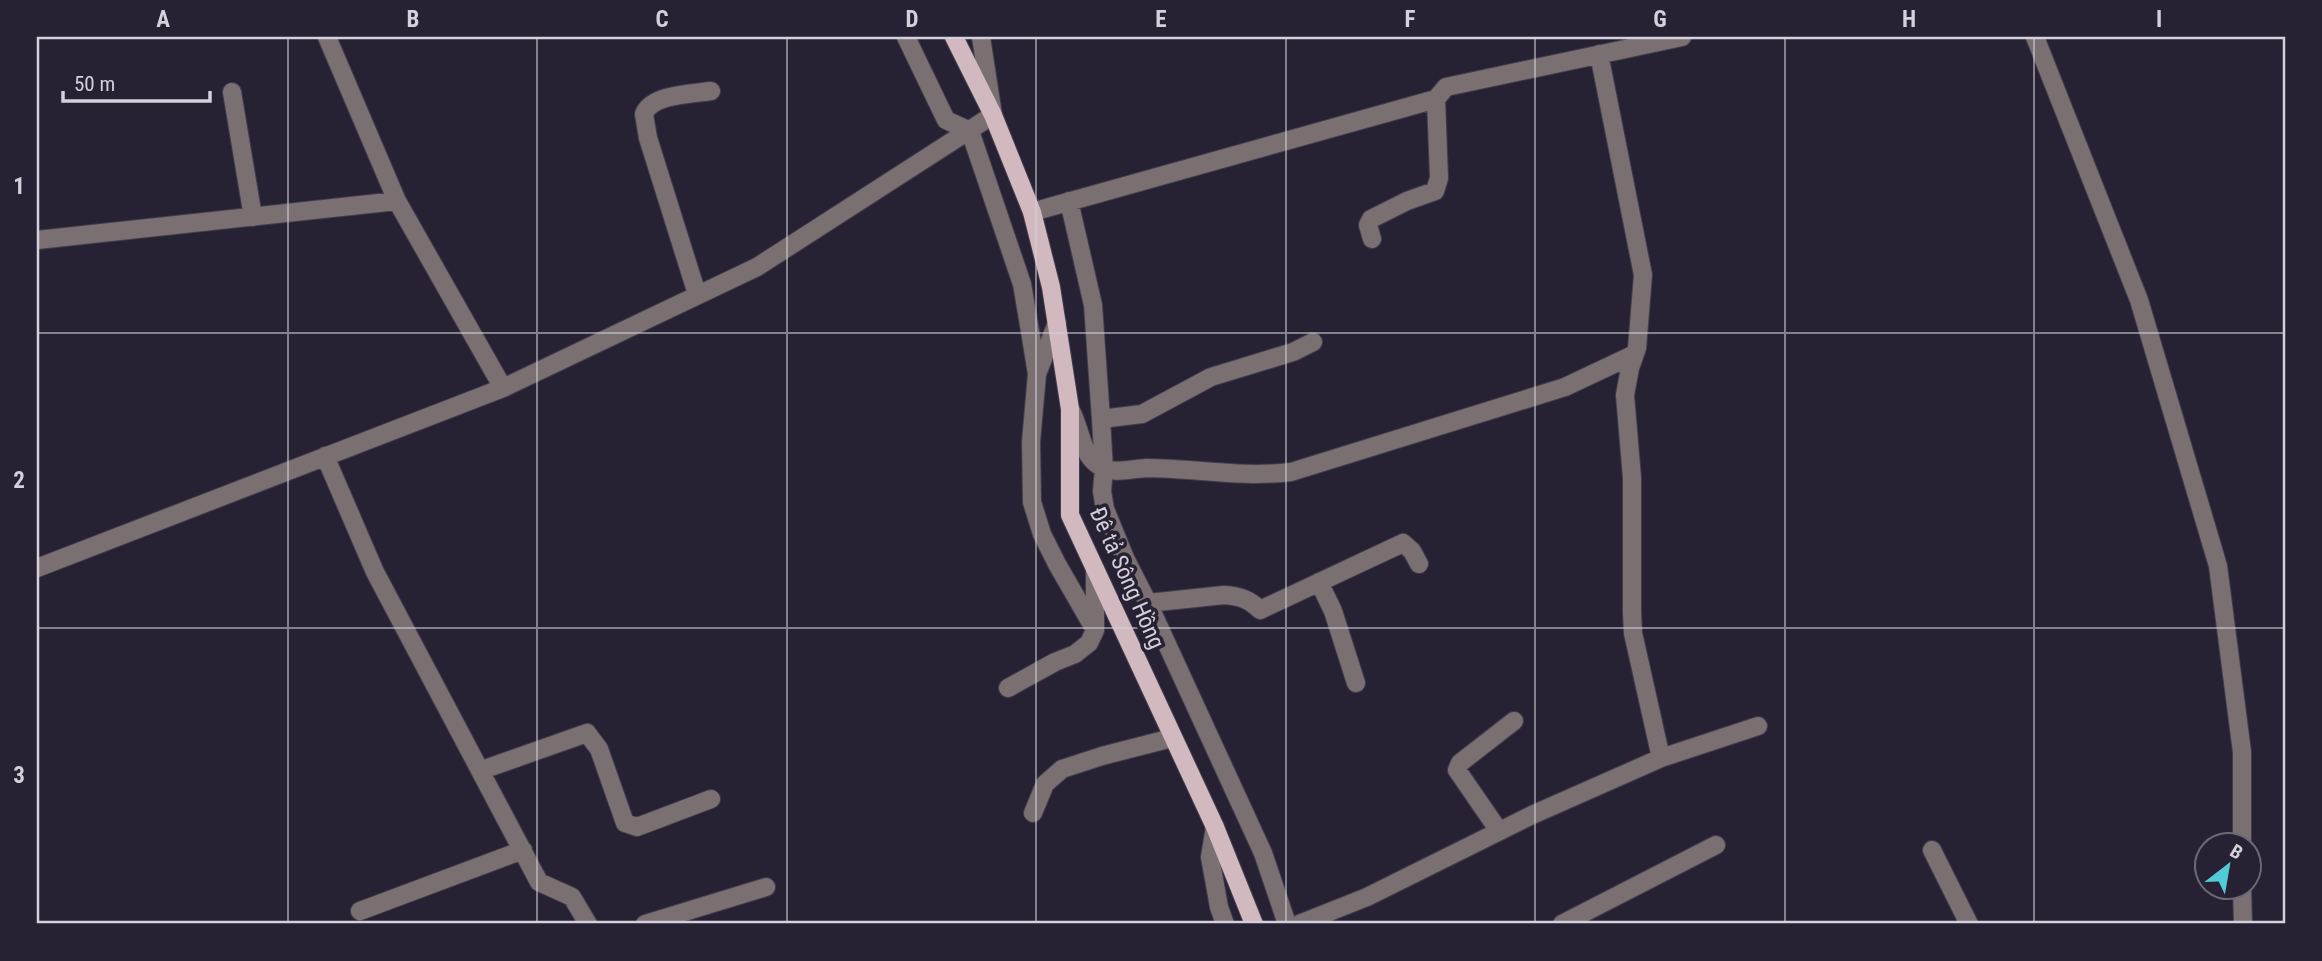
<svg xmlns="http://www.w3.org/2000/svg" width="2322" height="961" font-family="'Roboto Condensed',sans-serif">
	<rect width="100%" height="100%" fill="#272233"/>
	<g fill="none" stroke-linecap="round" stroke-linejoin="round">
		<g stroke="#433e4e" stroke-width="20">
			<path id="minor" d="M327,37l70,164 106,187
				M906,37l40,83 24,11 52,153 8,47 7,43 -6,68 1,60 10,32 15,30 38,66
				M2035,37l104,263 79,266 24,186v94
				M232,92l21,125
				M1069,201l24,104 8,114 3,50 -2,22 3,18 20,49 23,45 115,250 24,71
				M1032,212l404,-113 10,-12 236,-50
				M1372,239l-4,-14 3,-6 36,-18 28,-10 4,-13 -3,-79
				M37,240l360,-39
				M697,294l-49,-156 -4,-24c8,-20 48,-20 67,-23
				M1037,374l20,-51
				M1070,409c11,19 10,43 28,56 14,10 33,4 48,3 48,0 96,10 145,4l274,-85 70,-33
				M1101,419l41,-5 69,-37 82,-25 20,-10
				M325,456l50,116 164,310 33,15 16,27
				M37,568l466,-180 254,-121 236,-152 -12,-78
				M1319,582l14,29 23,72
				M1148,603l76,-8c15,1 25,4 36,15l143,-67 9,8 7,13
				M1008,688l47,-26 20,-8 14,-11 6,-13v-61
				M1661,758l97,-32
				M482,770l105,-37 12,16 26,74 12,4 74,-28
				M1033,813l12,-29 17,-15 40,-13 70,-18
				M1215,827l-5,30 9,50 6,17
				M1499,831l-42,-61 3,-7 54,-42
				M1932,850l37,74
				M2242,888l1,36
				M360,911l163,-61
				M645,924l121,-37
				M1299,924l68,-27 165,-82 129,-57 -28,-125 -1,-20v-135l-7,-83 5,-27 7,-20 6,-73 -44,-221
				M1562,924l154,-79"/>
		</g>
		<g stroke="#433e4e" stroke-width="20">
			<path id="major" d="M954,37l39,78 39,97 19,75 19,122v106l145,312 39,97"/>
		</g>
		<use href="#minor" stroke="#7a6f71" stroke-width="18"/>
		<use href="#major" stroke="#d1b9bf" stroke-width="18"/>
	</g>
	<path fill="none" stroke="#d4d1dd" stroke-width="2" stroke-opacity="0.55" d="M288,37v887M537,37v887M787,37v887M1036,37v887M1286,37v887M1535,37v887M1785,37v887M2034,37v887M37,333h2248M37,628h2248"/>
	<g text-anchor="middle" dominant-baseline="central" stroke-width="7" stroke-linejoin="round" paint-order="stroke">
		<g font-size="23" fill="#d4d1dd" stroke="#272233">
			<text transform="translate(1127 578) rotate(66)">Đê tả Sông Hồng</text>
		</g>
	</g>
	<rect width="2322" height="961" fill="none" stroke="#272233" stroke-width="77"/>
	<g transform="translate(2228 866) rotate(31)"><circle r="33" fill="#272233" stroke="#6c6877" stroke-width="2"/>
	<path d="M0-5L12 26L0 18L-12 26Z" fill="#52cbd9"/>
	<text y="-10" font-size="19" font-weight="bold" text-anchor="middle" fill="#d4d1dd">B</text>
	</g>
	<path d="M63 91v10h147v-10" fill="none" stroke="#d4d1dd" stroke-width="3.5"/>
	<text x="74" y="91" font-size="21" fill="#d4d1dd" stroke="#272233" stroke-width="5" paint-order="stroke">50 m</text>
	<rect x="38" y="38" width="2246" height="884" fill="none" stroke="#d4d1dd" stroke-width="2.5"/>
	<g font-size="23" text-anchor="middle" font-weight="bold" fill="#d4d1dd">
		<text x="163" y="27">A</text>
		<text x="413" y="27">B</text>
		<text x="662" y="27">C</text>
		<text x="912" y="27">D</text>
		<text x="1161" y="27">E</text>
		<text x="1410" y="27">F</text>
		<text x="1660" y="27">G</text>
		<text x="1909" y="27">H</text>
		<text x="2159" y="27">I</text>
		<text x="19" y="194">1</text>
		<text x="19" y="488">2</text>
		<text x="19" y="783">3</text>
	</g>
</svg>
